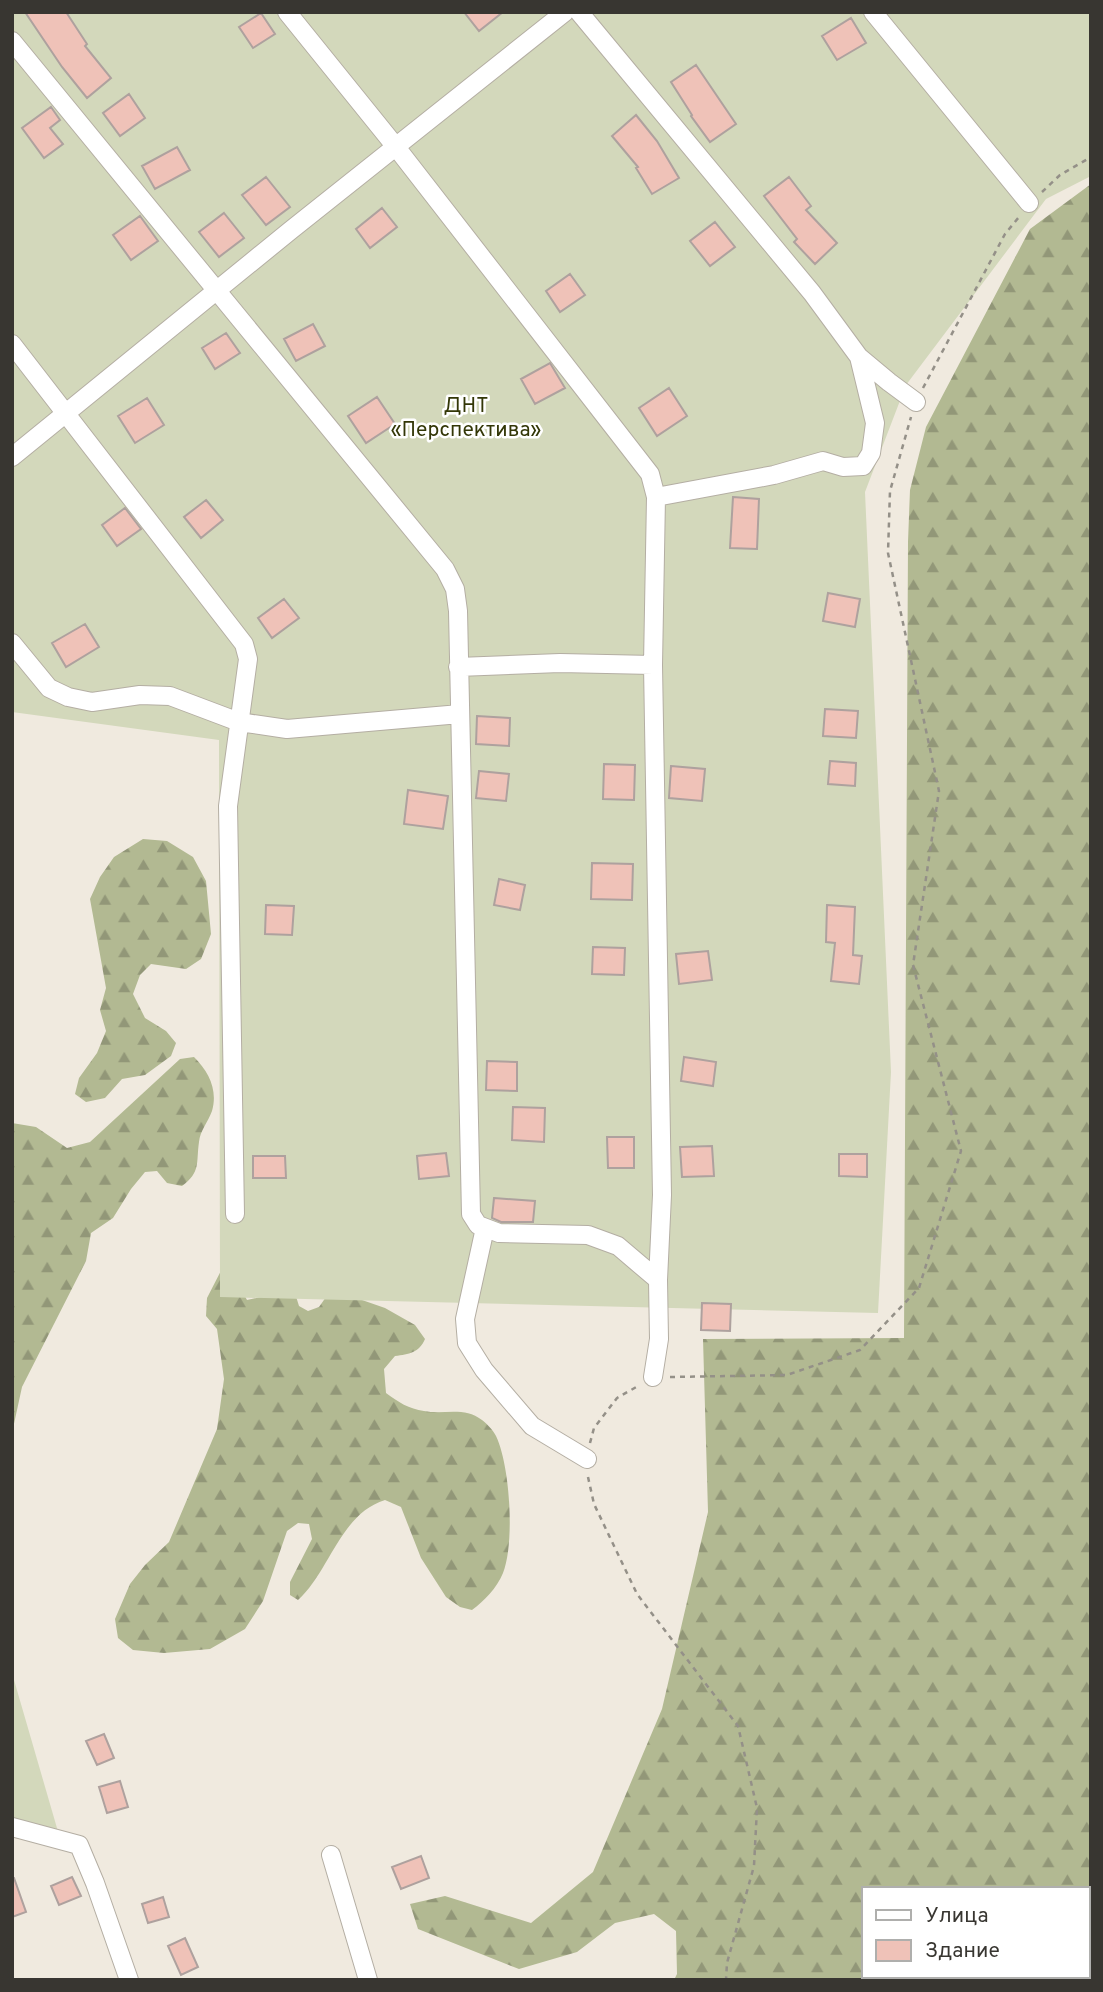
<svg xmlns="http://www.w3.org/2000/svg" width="1103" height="1992" font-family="Overpass,sans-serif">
	<defs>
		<pattern id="forest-firs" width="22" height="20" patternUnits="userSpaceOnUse" patternTransform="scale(1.75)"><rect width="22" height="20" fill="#b2b992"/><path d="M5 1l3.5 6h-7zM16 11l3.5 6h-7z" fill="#929778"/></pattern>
	</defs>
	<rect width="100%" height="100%" fill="#f0eadf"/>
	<path fill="url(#forest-firs)" fill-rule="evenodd" d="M1091,184v1796h-417l3,-6 -1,-43 -22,-17 -39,9 -38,29 -58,17 -101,-40 -8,-25 35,-8 86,27 62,-51 69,-163 46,-197 -5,-173 201,-1 4,-796 2,-52 16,-63 104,-198zM863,1889h224v87h-224z
		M143,839l24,2 26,16 13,24 5,53 -10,25 -15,10 -35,-5 -11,11 -7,19 12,24 21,13 10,12 -5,13 -26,19 -23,4 -17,19 -19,4 -11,-8 4,-16 18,-25 9,-22 -6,-21 6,-22 -16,-89 10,-22 14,-20z
		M194,1057c15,15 24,33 18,54 -4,11 -12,20 -13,31 -3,21 2,30 -17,44l-15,-3 -10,-12 -12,1 -14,17 -18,29 -22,15 -5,28 -64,126 -10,46v-310l24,4 31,21 23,-6 90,-83z
		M226,1261l21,39 47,-10 5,16 9,5 11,-4 7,-10 13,-5 46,16 30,17 10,14c-6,14 -16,15 -30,17l-11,13 2,24c12,9 23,16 38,18 20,4 40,-5 58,9 5,4 11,10 14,16 14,29 19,107 7,137 -6,15 -19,28 -31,37l-12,-3 -14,-10 -25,-39 -20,-51 -16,-7c-45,14 -55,71 -87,100l-8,-5v-13l22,-43 -3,-15 -11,-1 -11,8 -24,70 -18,28 -35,20 -46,4 -31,-3 -15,-12 -3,-19 15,-35 15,-19 24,-23 48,-113 7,-50 -7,-50 -11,-13 1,-18z"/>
	<path fill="#d3d8bb" d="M12,12h1079v164l-45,23 -140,186 -41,107 26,580 -13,241 -658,-16 -1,-557 -207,-28z
		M12,1673l47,162 -47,-14z"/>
	<path fill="#efc2b8" stroke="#aea19e" stroke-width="2" d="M25,12h41l21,32 -2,2 26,32 -24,20 -25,-31z
		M464,12h39l-24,19z
		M261,13l14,21 -22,14 -14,-21z
		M851,18l15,25 -29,17 -15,-24z
		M696,65l40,59 -26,18 -19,-26 1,-1 -21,-33z
		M129,94l16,24 -25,18 -17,-23z
		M51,107l9,13 -10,8 13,16 -19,14 -22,-30z
		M636,115l21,26 22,37 -27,16 -16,-26 2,-1 -26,-31z
		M177,147l13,23 -35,19 -13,-23z
		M266,177l24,30 -24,18 -24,-30z
		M789,177l22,29 -5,4 31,33 -22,21 -21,-22 3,-3 -33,-43z
		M382,208l15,19 -27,21 -14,-19z
		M224,213l20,25 -25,19 -20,-25z
		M140,216l18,25 -27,19 -18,-25z
		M715,222l20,25 -25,19 -20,-25z
		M570,274l15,21 -25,17 -14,-21z
		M313,324l12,22 -29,15 -12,-22z
		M226,333l14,20 -25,16 -13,-21z
		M550,363l15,25 -30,16 -14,-25z
		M669,388l18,28 -30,20 -18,-28z
		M377,397l18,27 -29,19 -18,-27z
		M147,398l17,27 -29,18 -17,-27z
		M733,497l26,2 -2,50 -27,-1z
		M206,500l17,20 -22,18 -17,-21z
		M125,508l16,21 -24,17 -15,-21z
		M828,593l32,6 -5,28 -32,-6z
		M284,599l15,19 -27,20 -14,-20z
		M85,624l14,23 -33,20 -14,-24z
		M825,709l33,2 -2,27 -33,-2z
		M477,716l33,2 -1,28 -33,-2z
		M830,761l26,2 -1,23 -27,-2z
		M604,764l31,1 -1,35 -31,-1z
		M671,766l34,3 -3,32 -33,-3z
		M479,771l30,3 -3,27 -30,-3z
		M408,790l40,6 -5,33 -39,-5z
		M592,863l41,1 -1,36 -41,-1z
		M499,879l26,6 -5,25 -26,-5z
		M266,905l28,1 -2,29 -27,-1z
		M827,905l28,2 -2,48 9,1 -3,28 -28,-3 4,-38 -9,-1z
		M593,947l32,1 -1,27 -32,-1z
		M708,951l4,29 -33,4 -3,-30z
		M684,1057l32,5 -3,24 -32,-5z
		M487,1061l30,1v29l-31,-1z
		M513,1107l32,1 -1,34 -32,-2z
		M607,1137h27v31h-26z
		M712,1146l2,30 -32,1 -2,-30z
		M446,1153l3,23 -30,3 -2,-23z
		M839,1154h28v23l-28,-1z
		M253,1156h32l1,22h-33z
		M494,1198l41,3 -2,21h-32l-9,-4z
		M702,1303l29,1 -1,27 -29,-1z
		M104,1734l10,24 -17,7 -11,-24z
		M120,1781l8,26 -21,6 -8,-26z
		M421,1856l8,22 -28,11 -9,-22z
		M72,1877l9,19 -22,9 -8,-19z
		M12,1878h2l12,34 -14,5z
		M163,1897l6,20 -21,6 -6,-19z
		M185,1938l13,29 -17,8 -13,-29z"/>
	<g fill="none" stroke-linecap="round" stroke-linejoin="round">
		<g stroke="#b4aea3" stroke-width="20">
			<path id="street" d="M287,12l109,135 254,327 6,23 -3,168 9,530 -4,85 1,59 -6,38
				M579,12l233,281 47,64 30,25 27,20
				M873,12l156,191
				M12,41l433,528 10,20 3,22 13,603 7,11 21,8 89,2 30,11 40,34
				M12,344l232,300 4,15 -20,147 7,408
				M12,457l279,-227 274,-218
				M656,497l118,-22 49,-14 20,6 20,-1 8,-13 4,-30 -16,-66
				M12,643l37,45 19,9 24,5 48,-7 30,1 69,26 48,7 173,-15
				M458,667l102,-4 93,2
				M485,1228l-20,91 2,24 17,27 48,56 55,33
				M12,1827l67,18 16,38 34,97
				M331,1855l37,125"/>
		</g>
		<path stroke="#949088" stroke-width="2.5" stroke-dasharray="5 5" stroke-linecap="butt" d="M1042,192l18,-17 31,-18
			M923,388l82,-154 14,-17
			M670,1377l117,-2 73,-25 59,-62 42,-137 -48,-186 26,-174 -51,-238 2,-62 21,-74
			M590,1443l4,-15 23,-30 21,-12
			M588,1477l6,27 43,90 101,132 19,82 -3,58 -27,97 -1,17"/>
		<use href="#street" stroke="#fff" stroke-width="18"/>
	</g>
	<g text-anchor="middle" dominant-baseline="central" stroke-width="5" stroke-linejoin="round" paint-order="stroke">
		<g font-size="21" fill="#333707" stroke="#fff">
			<text x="466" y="406">ДНТ<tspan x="466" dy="24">«Перспектива»</tspan></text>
		</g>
	</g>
	<rect width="1103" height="1992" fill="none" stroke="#383631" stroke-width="28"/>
	<rect x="862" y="1887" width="228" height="91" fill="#ffffff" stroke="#afafad" stroke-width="2"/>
	<rect x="876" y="1910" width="35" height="10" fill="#ffffff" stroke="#afafad" stroke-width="2"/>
	<text x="925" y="1922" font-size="21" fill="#383631">Улица</text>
	<rect x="876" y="1940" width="35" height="21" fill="#efc2b8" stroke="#afafad" stroke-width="2"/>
	<text x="925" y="1957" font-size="21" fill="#383631">Здание</text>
</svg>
